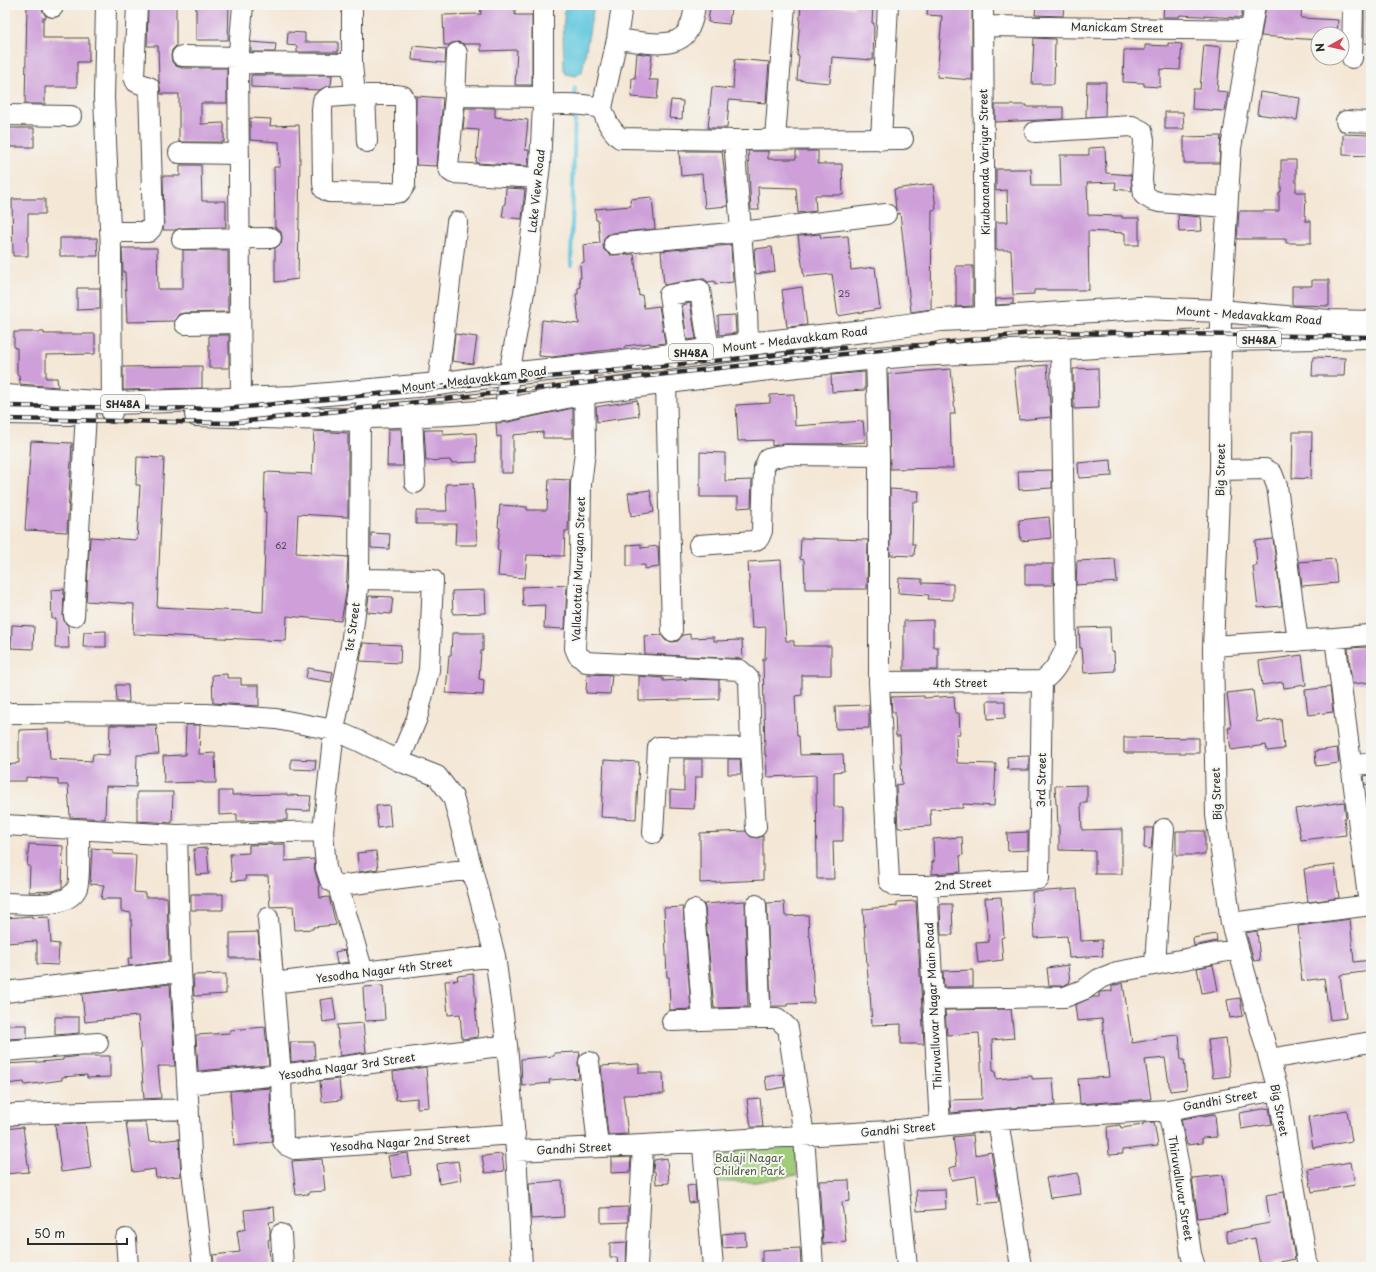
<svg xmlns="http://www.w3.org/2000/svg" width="1376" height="1272" font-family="'Playpen Sans',sans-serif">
	<rect width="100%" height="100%" fill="#f6f6f2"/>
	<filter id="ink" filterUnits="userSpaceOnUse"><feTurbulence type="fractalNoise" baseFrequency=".025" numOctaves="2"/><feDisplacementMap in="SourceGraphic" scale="8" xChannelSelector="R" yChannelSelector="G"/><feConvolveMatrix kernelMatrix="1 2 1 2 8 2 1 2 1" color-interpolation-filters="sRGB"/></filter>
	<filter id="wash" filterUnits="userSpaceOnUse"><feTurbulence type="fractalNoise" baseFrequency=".012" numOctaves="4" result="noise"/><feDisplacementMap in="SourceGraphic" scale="16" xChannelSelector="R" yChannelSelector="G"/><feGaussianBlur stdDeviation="0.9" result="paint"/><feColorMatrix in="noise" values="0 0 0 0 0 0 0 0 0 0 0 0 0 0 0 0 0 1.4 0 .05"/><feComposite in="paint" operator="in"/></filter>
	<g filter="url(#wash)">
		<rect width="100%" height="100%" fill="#f4e7d6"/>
		<path fill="#a1cd7a" stroke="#667c52" d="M796,1141l1,34 -41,7h-46l-7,-35z"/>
		<path fill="#61c7de" stroke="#467984" d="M565,5h29l-12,67 -6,4 -10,-2 -2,-4 -1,-36z"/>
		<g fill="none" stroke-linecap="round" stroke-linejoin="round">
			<path stroke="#61c7de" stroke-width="4" d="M575,100v-12
				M571,265l4,-155"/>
		</g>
		<g id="blocks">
			<path fill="#ce9fd9" d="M27,5h15l1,7 3,4v2h-3v20h46v24h-12v25h-32v17h-20z
				M148,5h28v41l-4,4 -1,6 1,6 4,4 6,2h45v35h-26v21l23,-1v19h-45v-48h-18l-2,-13 -1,-35h-11z
				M196,5h33l-1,35h-32z
				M480,5h35v10h17v70h-17l2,-35 -36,1v-7h-17l-6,-2 -6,1 -3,2h-5l-1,-30 38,-1z
				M801,5h24l29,3v-3h19l-1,18h2l-1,37 -41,-3 -2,26 -33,-3 2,-24h-2z
				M928,5h44v75l-35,-3 5,-61 -15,-1z
				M1036,5h28l-1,11 -28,-1z
				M1164,5h79l-2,13 -61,-3 -1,2h-16z
				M1266,5h36l-1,13 37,2 -1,14h-19v6l-57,-4z
				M1364,5h7v39l-7,-1z
				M710,6l21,2 -2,16 -21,-2z
				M288,32l17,1v9h33v10h-41v-6l-10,-1z
				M1034,38l21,1 -1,45h-22z
				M251,42l25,2 -1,8h-24z
				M1168,43l14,1 -2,26 -20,-1v18l-16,-1v-3l-21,-1 1,-32h21v-5l23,1z
				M1204,45l17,2 -4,44 11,1 -3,19 -33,-2 1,-20h7z
				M413,46l33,3 -1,14 -33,-3z
				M637,53l15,2 -3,25h10l-2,19 -26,-2 1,-19h3z
				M735,59l34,3 -3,41 -37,-3 -2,28h-19l4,-41 21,2z
				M251,75h81l-1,10 -12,5 -68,-3z
				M1087,82h19l-1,34 -19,1z
				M1260,92l40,6 -3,22 -40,-6z
				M416,96l27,2 -6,68 -21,-1z
				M671,100l12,1 -1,18 -13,-1z
				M995,105h32v2h36v12l-68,3z
				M465,108h30v9l33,3 -3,30h4l-1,16 -52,-3 3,-33 -16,-1z
				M1165,112h18l1,17h-19z
				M250,118l21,1 -1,7 29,-1 1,30 -2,124 -23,3v-34l6,-4 1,-6 -1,-6 -6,-5 -1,-60h6l-1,-25 -29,-2z
				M9,128h25v19h-25z
				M1343,134l28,1v21l-28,-1z
				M1221,136l-2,27h-35v-26z
				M1105,147l1,26 25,2 1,16 -17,-2 1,-7 -29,1 1,32 34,1v2h17v27h-14v-12l-37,-2 1,59h-55v4l-21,1 -2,-45h-15v-28h12l-1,-32 -11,1v-22h35l1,17h29l-1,-31h29v-7z
				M679,151h43l6,55 -23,2 -3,-34 -21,2z
				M748,151h20v8h28v-8h22v13h24l1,31h-28l1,16 -18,2 -2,-25 -38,-1 1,23h-8z
				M1281,160h15v32h10l-1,29h6v22h-25v-4h-49l2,-28h40v-19h2z
				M180,165h21l1,36h24v26l-44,1 -7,2h-12l1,-6 -1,-48h17z
				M933,184l3,25 -4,1 -1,99 -20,3 -11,-99 -3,1 -1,-5 -2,-20z
				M506,188l19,1 -3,30 -20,-2 2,-13h1z
				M652,197l3,32 -42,4 -6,2 -3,4 -1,6 1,5 6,5h5l19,-1 5,42 3,-1 2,13 15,-2 6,37 -15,2v-2l-25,3v2l-73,9 -13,-1 3,-36 37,4 -3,-30h2v-6l2,-1 -1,-9h2l-1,-14 4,-2 -1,-17 17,-2 -2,-23h-2l-1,-11 36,-3 -1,-7z
				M12,199h33v15h-17v42h-15z
				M1178,215l23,2 1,14 -23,1z
				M820,234l1,4 27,-2 3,34 24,-3 5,42 -42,7 -6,-42 -28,3 -6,-41z
				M60,238h37l1,18h-38z
				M731,245l2,37 -18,2v-3l-7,1 -4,-3h-6l-34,6 -3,-34z
				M772,247l3,24 -19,3 -2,-25z
				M122,248h35l1,41h25v-39h45v62l-44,1 -5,1 -5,7 -47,1 -2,-50h-2z
				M956,266h17v40l-17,1z
				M1312,280h17v26l-37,-1v-19h20z
				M802,287l5,38 -20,2 -5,-37z
				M77,288h23v21l-23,1z
				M1013,298v6l-17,1v-6z
				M690,303l6,36 -9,1 -5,-35z
				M735,315l1,18 -17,2 -1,-19z
				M14,332h30v2h51v20l-49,1v23h11l1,9 -38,-3 -1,-9h-2v-27h-3z
				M455,334l22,3 -4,27 -21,-3z
				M209,335h20v33h-20z
				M1313,357l32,1 -1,18h-32z
				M1047,365l4,52 -32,3 -5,-52z
				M202,366v22l-79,2v-23z
				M1098,368l1,40 -25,1 -1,-40z
				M951,369l4,45h-5l1,33h1l1,21 -63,1 -2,-95z
				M865,372v18l-33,2 -1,-17z
				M794,394l1,32 68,-5 2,21 -31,2h-49l-13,2v-6l-34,1 -2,-36 34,-2v-8z
				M637,400l2,16 -42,6 -1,-15z
				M573,408v30h-30v-6l-30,3v38h-12v-37l-4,1 -1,-14 12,-1z
				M388,429h13l2,37h-16z
				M424,430h19v5l33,-2 1,29 -26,1 -1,-3 -24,1z
				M314,431l34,2v84l-50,-3 -2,39 52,4 -2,37 -5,27 -54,-5 -1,25 -153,-7 1,-30 -48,-3 4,-64 47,3 3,-55h-4l1,-28 27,1 -7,149 106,5 3,-100h-2l1,-40 47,2z
				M1293,432h19l-1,47 -19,-1z
				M31,441l41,2 -5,89 -42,-2z
				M700,452l25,1v28l27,-1 -1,27 -13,1v-11h-38z
				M1111,460l1,16 -33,2 -1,-15z
				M1052,470v18l-33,2 -1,-19z
				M549,479l21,1 -2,51h-3l-1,25 -37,-1 -2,23 -27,-2 2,-25 -3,-1 3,-22 -2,-1 2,-22 27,2v3h20z
				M473,483l4,62h-22l1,-21h-40v-13h31l-1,-27z
				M890,489l29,2 -1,11h-5l-1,42h3l-1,12 -24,-1z
				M650,490l4,22 -23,4 -3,-23z
				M1049,517l2,21 -30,3 -2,-21z
				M371,533l19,1 -1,15 -18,-1z
				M801,538l67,2 -1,49h-62l-1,-29 -4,-1z
				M1273,539l9,67 -24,2 -5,-42h4l-2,-25z
				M641,544v4l17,-2 1,21 -14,2v-4l-18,1v-21z
				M1115,559l2,23 -41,3 1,-24z
				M1335,559l2,24 -35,3 -3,-24z
				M781,560l5,81h8v5h37v29h-29v20l-7,1 2,40h2l1,19 43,-1 1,17 -10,1v35h9v34h-10l1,38h-17l-1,-104 -49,2 -1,-22h-1l-2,-96h2l1,-32 -14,1 -4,-66z
				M1025,564h28v21h-28z
				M899,578l23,1v4l31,1v16l-25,-1 1,-4 -31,-2z
				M567,585l-2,44 -21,-1 1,-23 -22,1 -1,-19z
				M64,589l-1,27 1,5 4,5 1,22h-14l1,-29h-4l-1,-29z
				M485,590l1,23 -33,1 -1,-23z
				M369,596l24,1 -2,17 -24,-2z
				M933,620v27h5v23h-34v-49z
				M12,625l22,1 -1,23 -22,-1z
				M1110,627l1,25h3l1,19 -31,2 -2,-25h-2l-1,-20z
				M106,631v16h-23l1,-15z
				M452,633h31v18h-2l-2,28 5,1 -1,15 -37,-2 3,-38h2z
				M690,634v4l24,-1v4l28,-1 1,19 -98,-5 -1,-18 17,-1 5,6 7,1 5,-1 5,-6z
				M363,643l38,2 -1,18 -40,-2z
				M1367,647l4,35 -19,2 -4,-36z
				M1302,655l4,30 -22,3 -1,-6 -21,3 -3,-24z
				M308,668l25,4 -2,10 -25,-4z
				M227,674v4h14v7h18v21l-46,-3 -1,-28z
				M587,674l25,1 -2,19 -24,-1z
				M639,676l24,2v3l29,-2 27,1v19l-80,2z
				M116,685h12l1,17h-12z
				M1330,687l3,25 -25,3 -3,-25z
				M1253,690l4,32 24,-3 3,30 -17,2 -1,-6 -35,5 -3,-22h3l-4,-35z
				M924,696v2l30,-2 1,17h4l1,21h-4l1,29 39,1 -2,42 -31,-2v4l-33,1 1,17 -33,2 -2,-43 6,-1 -2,-48h-4l-1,-24h-3l-1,-15z
				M987,701h18v17l-17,1z
				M869,705v23l-33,1 -1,-23z
				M110,725h46l3,29 -22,1 -1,32 -30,-1 -1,33 -35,-2 -2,-32h-10v-6l-32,-2v4h-21v-16l11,-1v-1h3v-33l29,-1 2,30 42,2 1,-7 16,1z
				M186,725h14l-1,29 16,-1 1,30h-13v-1l-39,1 -1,-27 22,-1z
				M1124,737l75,1v15h-75z
				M1337,748l2,15 -23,3 -1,-15z
				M1029,756v14h-21l-1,-13z
				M291,759l25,1 -1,10 -24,-1z
				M684,759h18v18h-7l-1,32 -24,-1v-18l14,1z
				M728,759h12l1,15h-13z
				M604,760l35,2 -3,57 -35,-2z
				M1371,775v9l-6,1 -1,-9z
				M1087,785v18h-6l1,27 40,-1v45h-27v-23l-36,-1v-24h-1l-1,-22h-1l-1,-18z
				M219,791h13v4l55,-1v1l24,1 -2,15 -22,-1v10l-50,1v-7l-18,1z
				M137,792h36l-1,31 -35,-2z
				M1344,802l2,16h-2l2,17 -45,5 -6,-31z
				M389,805l2,21 -13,2 -2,-22z
				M1145,828h8l-2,21 -7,-1z
				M746,831l5,6 6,1 6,-2v44l-63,3v-50z
				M1176,831h29v24h-29z
				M1028,832v18l-20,1 -1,-18z
				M962,837l1,18 -3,1 1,16 -29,2v-12h2l-1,-23z
				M29,844l34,2 -1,42 -9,3 -24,1 1,-26h-3z
				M285,844v17l29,-2 1,12 4,13 1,14 9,-1 7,28 -23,2v2l-18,1 -2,-24 -23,1 -2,-31h-23l1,4 -14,1 -2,-27 19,-1v-8z
				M92,848l21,2v4l23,1 -2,37 11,1v4h22l2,64 -40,5 -1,-8h4l-1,-45 -10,-2v-12h-20l3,-14 -14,-1z
				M207,848l2,26 -13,1 -2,-26z
				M376,851l2,18 -19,3 -2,-19z
				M1335,865l4,33 -31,4 -4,-33z
				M1077,889l4,52 21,-1 1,16 -34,2 -2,-22 -33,2 -2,-46z
				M191,894h32v16h-32z
				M1001,897l3,40 -3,1 2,22 -25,3 -2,-20 13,-1 -4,-44z
				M745,901v4l3,102 -34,1 -9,-99 -1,-5z
				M916,901l8,143h-23v-20l-29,1 -2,-33h-1l-6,-83 34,-3v-4z
				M784,902l1,14 23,-1 1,21h1l2,18 2,49 -27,1v2h-16l-4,-103z
				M940,904h12l1,31h-12z
				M683,907l8,102 -21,1 -1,-33h-2l-3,-69z
				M32,916v2l17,-1 2,26 8,1 -1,21 -21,-1v-23l-32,2v-25z
				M1350,919l4,43 17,-2v11l-31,4 6,43 -16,2 -6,-42 -22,3 -3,-24h2l-3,-31z
				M1257,931l3,29 -6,1 -8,-28z
				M258,932l2,26h-30v-25z
				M1216,934l1,7 -23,5 -1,-8z
				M345,950l3,12 -11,2 -2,-12z
				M1068,965l2,17 -7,4h-14l-2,-18z
				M1213,965l5,25 -16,3 -5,-25z
				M973,970v17h-29l-1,-16z
				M226,974v20l-32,2 -1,-21z
				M473,974l3,29h-1l3,34 -16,2 -2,-25 -12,1 -3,-34 13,-1 -1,-4z
				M1123,983l9,60 25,-4v-2l22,-2 2,25h3l3,29 -17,2 -5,-33 -20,2 6,39 -71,5 -2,-25 31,-2 -7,-58 -25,2 -2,-16 18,-8h6v-4l1,-1 12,-1v-5z
				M170,984l5,82h-17l3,32 -17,1 -6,-83 -35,3 1,1 -19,2 -3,-28z
				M383,986l2,34 -20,1 -2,-34z
				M333,998l3,22 -13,2 -3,-22z
				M1240,998l3,18 -13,2 -3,-18z
				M1011,1009l3,29 -22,2 1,31h2l1,8 36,-3v3l21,-1 2,27 -58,4 -46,4 -1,-13 32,-1 -1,-35 -2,-31 -32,2 -2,-25z
				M55,1017h24v16l-24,2z
				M363,1023l3,29 -26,4 -3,-31z
				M5,1025h22v13l-22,1z
				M265,1027l4,38 -71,6 -2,-36 34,-2v-3z
				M1226,1038l4,38 -17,2 -5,-38z
				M290,1042h24l1,17 -24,3z
				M580,1052l-2,11 1,15 -30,2 1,3 -28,3 -1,-27 33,-3v-3z
				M82,1056h28v21l-23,1v-3l-25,2v3l-37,5 -1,-3 -19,2v-20l35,-2 23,-2v-2z
				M639,1064v9h24l1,21 -41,1 5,39 -20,1 -7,-69z
				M426,1067l3,40 -12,1v-10l-21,2 -3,-28z
				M783,1074l2,13 -18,3 -2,-13z
				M339,1079l2,21 -19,2 -2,-21z
				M270,1088l2,54 -38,4 -4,-55z
				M760,1098l3,29h-12l-4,-28z
				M1269,1108l3,16 -31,5 -2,-16z
				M1347,1110l5,31 -39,7 -5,-31z
				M1215,1114l2,23 -15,1v5l-15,2 -6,-26z
				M126,1122h20l3,20 30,-3 2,37 -25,2 -1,-9 -22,3z
				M1154,1122l4,24 -36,4 1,4 -14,1 -2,-28 13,-2 1,3 22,-3v-2z
				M85,1123l6,45 -30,4 -6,-48z
				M23,1127l6,45 -24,2v-45z
				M973,1135l2,20 16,-3 8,50 -20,2 -3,-28 -25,4 -2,-12 8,-2 -4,-29z
				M408,1153l3,22 -19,3 -4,-22z
				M502,1154l2,17 -19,2 -3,-17z
				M631,1157l-1,15 -19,1v-15z
				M667,1158l2,25 -13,1 -1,-13h-2l1,-11z
				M322,1159l3,32 -16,1v2l-13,1 -4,-34z
				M458,1161l3,19 -22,4 -2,-20z
				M1351,1162l4,23 -43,7 -4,-23z
				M1078,1173l3,21 -31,4 -4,-20z
				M1223,1175l4,39 -29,4 -6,-40z
				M849,1180l1,21 -8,1 4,40 -23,2 -4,-63z
				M562,1181l2,36 -33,2 -2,-36z
				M695,1185l1,17 -7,1 -2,-17z
				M945,1189l1,20 -29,2 -1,-21z
				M1284,1192l11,67 -35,7 -5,-28 -27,5 -2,-12 44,-8 -4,-28z
				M274,1207l1,14 -6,1 1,9v8l-2,1 3,27h-57l-1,-12 27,-3 -3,-21 9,-2 -2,-19z
				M628,1207v15l-27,1v-15z
				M745,1232l1,14 -23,2 -1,-14z
				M627,1242l-1,25h-8l-1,-10h-7v-14z
				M800,1248l1,19h-39v-17z"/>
		</g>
	</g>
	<g filter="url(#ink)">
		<use href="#blocks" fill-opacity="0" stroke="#494745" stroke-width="1"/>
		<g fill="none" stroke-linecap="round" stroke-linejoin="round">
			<g stroke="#494745" stroke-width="22">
				<path id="minor" d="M106,5l-2,93 7,151 1,164
					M352,5v59l3,31h42l6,1 2,5v84l-5,7 -7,1 -64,-1 -5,-3 -1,-6 -1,-74 1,-8 6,-4 26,-2
					M622,5l-5,34 -15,69c4,13 8,21 18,30l114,2 169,-1
					M983,5l2,313
					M1255,5l-24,143 -10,163 -1,159 -7,179 3,166 15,108 47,167 30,177
					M53,7v-2
					M983,26l267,4
					M617,39c20,2 58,12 70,-7 5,-8 7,-18 8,-27
					M457,53l-2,43 88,1
					M182,56l56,1
					M1352,58l1,-53
					M238,63l114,1
					M365,95l2,47
					M455,96l-7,70 2,5 3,2 85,5
					M543,105c19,-2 41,-1 59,3
					M5,115l66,1
					M1346,121l25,1
					M1035,132l97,-6 10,5 2,9 -2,40 2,15 8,5 7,2 68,5
					M775,139l10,-134
					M734,140l13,169 1,35
					M881,140l7,-135
					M179,153l60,1
					M111,232h37l3,-3 2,-5 -4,-137 -13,-5 -2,-5 3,-72
					M182,239l89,-1
					M614,244l127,-12 145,-18
					M185,324l55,-1
					M678,354l-9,-59 31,-5 9,60
					M876,358l3,98v226l10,199 7,5h31l112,-7 3,-198
					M584,366l1,86 -4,32 -1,74 -5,90 3,7 8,7 154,8 9,9 2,69 -93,-1 -5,86
					M666,383l6,248
					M438,384l19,-162
					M241,399l-3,-336 5,-58
					M505,410l4,-36 16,-87 15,-122 3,-60v-100
					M412,416l3,67
					M1220,470l45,-1 7,4 5,13 21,155
					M699,545l55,-4 5,-3 3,-7 2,-63 4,-9 17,-4 94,1
					M359,579l74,1 -4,90 -12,48 -18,43
					M74,616l12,-203
					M1335,638l34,267
					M1213,646l122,-8 33,-3
					M1042,681c12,-8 18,-20 24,-33l-5,-299
					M879,682l163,-1
					M5,713l201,1 70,5 58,11 25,11 40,20 38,15 16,21 42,159 12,89 9,106 6,116
					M751,748l5,79
					M1352,766l19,-3
					M5,825l172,10
					M338,886l134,-17
					M927,886l13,240
					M5,903c20,0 62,7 72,-15 3,-5 2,-49 2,-58
					M756,905l4,100 -1,13
					M694,910l9,110
					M268,918l13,157 2,66 3,4 9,4 220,-15
					M1231,923l140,-18
					M1155,964l9,-135
					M363,972l-25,-86 -8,-6 -4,-12 -3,-37 11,-101 17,-84 8,-67 1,-159 13,-30
					M273,983l222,-27
					M5,992l176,-21
					M933,999l132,-2 20,-8 14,-10 18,-7 121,-23
					M672,1021l87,-3h18l11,10 16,108 9,131
					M5,1051l93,-8
					M1269,1059l102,-17
					M589,1062l9,85
					M187,1084l94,-9 226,-30
					M1168,1110l11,57 12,87 4,13
					M5,1116l10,-2 174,-5
					M998,1120l23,147
					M893,1130l14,137
					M701,1142l2,5 10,120
					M516,1151l127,-6 246,-14 109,-11 170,-10 110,-20
					M281,1234l2,33
					M126,1239l2,28
					M203,1267l-11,-96 -11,-200 -4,-136 146,-4
					M637,1267l6,-122"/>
			</g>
			<g stroke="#494745" stroke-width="24">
				<path id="major" d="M5,396l107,7 183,-6 143,-13 71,-10 113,-12 126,-18 125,-14 68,-10 44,-2 156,-10 80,3 108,10 42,1
					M5,413l65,1
					M196,415l164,5 10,-3 82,-3 53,-4 80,-17 184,-24 107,-11 39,-3 146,-6 160,-9 150,-3"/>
			</g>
			<use href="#minor" stroke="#fff" stroke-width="20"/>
			<use href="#major" stroke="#fff" stroke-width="22"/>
			<g stroke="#2b2b2b" stroke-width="4.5">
				<path id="rail" d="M5,406l220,3 619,-61
					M5,419l225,4 810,-91 331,5"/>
			</g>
			<use href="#rail" stroke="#f6f6f2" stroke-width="3" stroke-dasharray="9" stroke-linecap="butt"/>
		</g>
	</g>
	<g text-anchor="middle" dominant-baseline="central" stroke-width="4" stroke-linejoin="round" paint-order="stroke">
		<g font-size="9" fill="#544856">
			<text x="844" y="293">25</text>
			<text x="281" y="545">62</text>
		</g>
		<g fill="#f6f6f2" stroke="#686867" stroke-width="1">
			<rect x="1237" y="331" width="44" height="16" rx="3"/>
			<rect x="669" y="344" width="44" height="16" rx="3"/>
			<rect x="101" y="395" width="44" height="16" rx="3"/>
		</g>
		<g font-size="10" font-weight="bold" fill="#2b2b2b">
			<text x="1259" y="339">SH48A</text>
			<text x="691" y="352">SH48A</text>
			<text x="123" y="403">SH48A</text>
		</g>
		<g font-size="11" fill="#2b2b2b" stroke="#f6f6f2">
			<text transform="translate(1117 27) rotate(1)">Manickam Street</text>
			<text transform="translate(984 162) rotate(-91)">Kirubananda Variyar Street</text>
			<text transform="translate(536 191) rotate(-84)">Lake View Road</text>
			<text transform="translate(1249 315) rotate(4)">Mount - Medavakkam Road</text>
			<text transform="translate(795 339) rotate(-7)">Mount - Medavakkam Road</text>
			<text transform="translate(474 379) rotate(-7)">Mount - Medavakkam Road</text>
			<text transform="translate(1220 470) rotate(-89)">Big Street</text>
			<text transform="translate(578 569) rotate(-88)">Vallakottai Murugan Street</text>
			<text transform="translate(352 627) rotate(-82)">1st Street</text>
			<text x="960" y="682">4th Street</text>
			<text transform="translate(1041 780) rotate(-89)">3rd Street</text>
			<text transform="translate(1216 794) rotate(-92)">Big Street</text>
			<text transform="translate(963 884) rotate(-3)">2nd Street</text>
			<text transform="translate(384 970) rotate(-7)">Yesodha Nagar 4th Street</text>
			<text transform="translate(933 1006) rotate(-93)">Thiruvalluvar Nagar Main Road</text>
			<text transform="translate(347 1066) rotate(-8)">Yesodha Nagar 3rd Street</text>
			<text transform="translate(1220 1100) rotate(-10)">Gandhi Street</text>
			<text transform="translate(1280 1110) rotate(79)">Big Street</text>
			<text transform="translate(898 1129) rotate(-5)">Gandhi Street</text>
			<text transform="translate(400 1142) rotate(-4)">Yesodha Nagar 2nd Street</text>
			<text transform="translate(574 1148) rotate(-3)">Gandhi Street</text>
			<text transform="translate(1181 1188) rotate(81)">Thiruvalluvar Street</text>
		</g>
		<g font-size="11" fill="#4e5c43" stroke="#f6f6f2">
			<text x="749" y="1157">Balaji Nagar<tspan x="749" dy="13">Children Park</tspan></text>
		</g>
	</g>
	<rect width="1376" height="1272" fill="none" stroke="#f6f6f2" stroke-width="20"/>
	<g transform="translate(1330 46) rotate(262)"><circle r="19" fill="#f6f6f2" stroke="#a5a5a2"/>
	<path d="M0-3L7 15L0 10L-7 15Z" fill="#d1495b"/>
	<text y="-6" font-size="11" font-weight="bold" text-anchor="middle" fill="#2b2b2b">N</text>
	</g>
	<path d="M28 1238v6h99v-6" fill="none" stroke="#2b2b2b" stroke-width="2"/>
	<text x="34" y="1238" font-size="12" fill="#2b2b2b" stroke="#f6f6f2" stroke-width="3" paint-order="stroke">50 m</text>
</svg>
